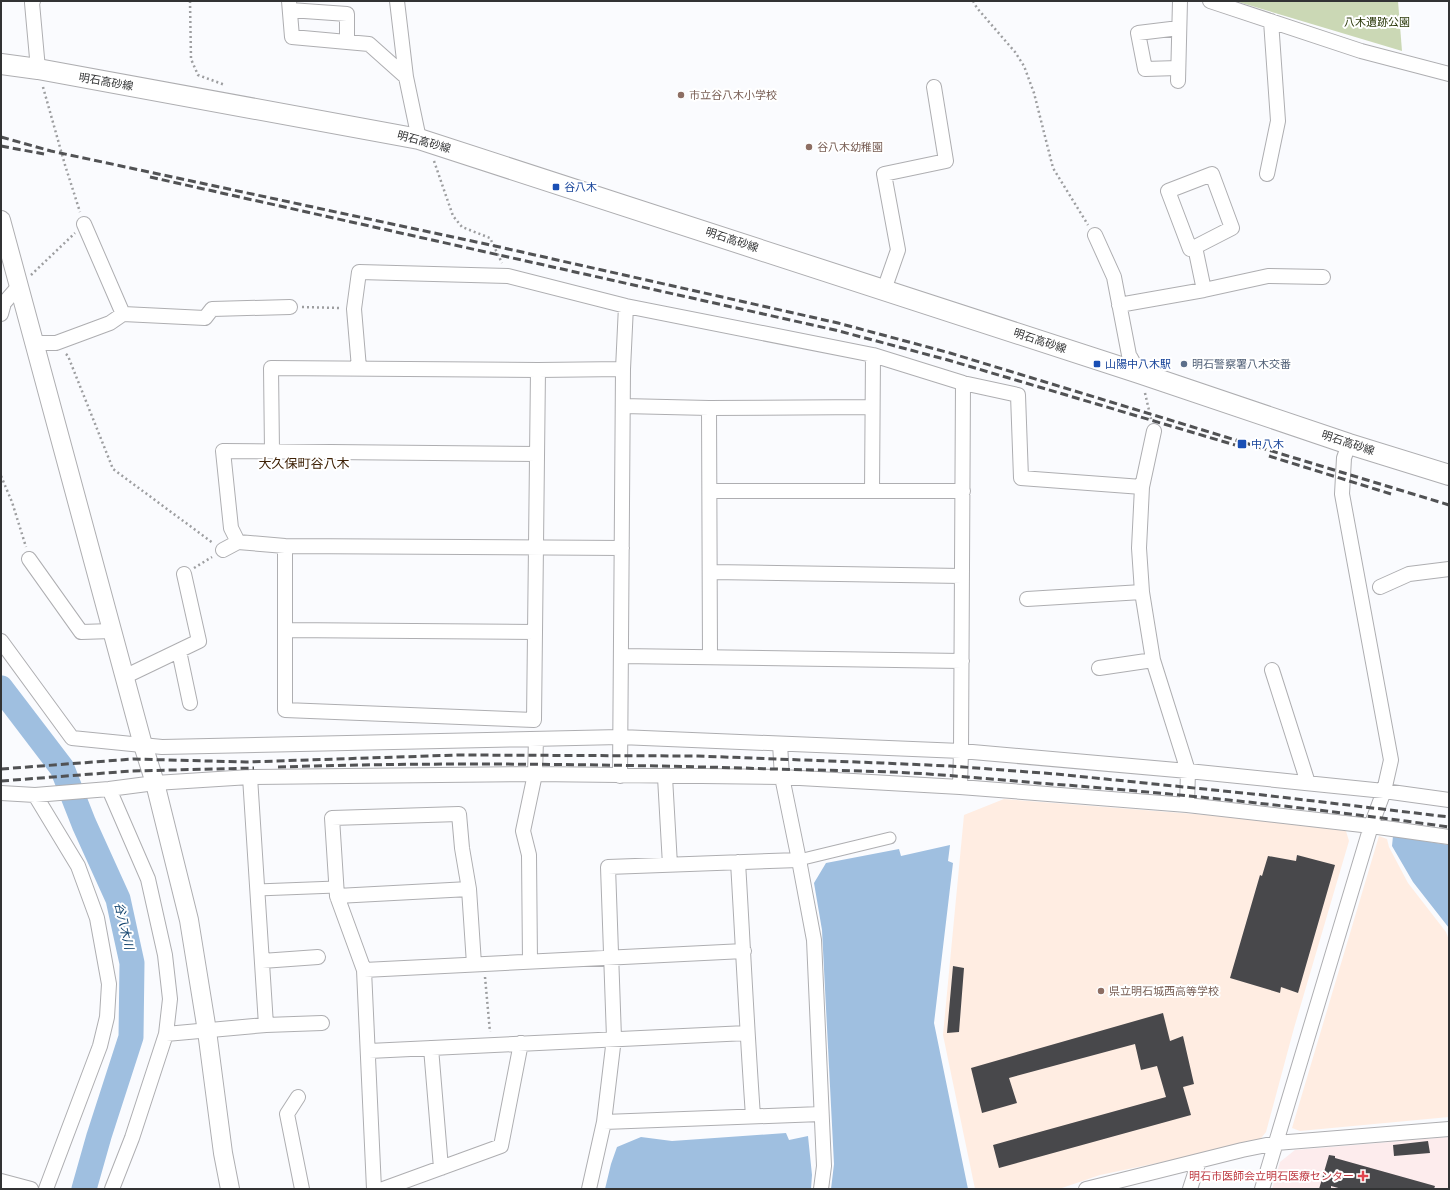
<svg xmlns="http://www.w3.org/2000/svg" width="1450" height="1190" font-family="Figtree,'Noto Sans JP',sans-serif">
	<rect width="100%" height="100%" fill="#fafbfe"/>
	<path fill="#ffede2" d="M1004,799l242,19 100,13 3,10 -55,187 -28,104 -8,10 -158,33 -41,14h-84l-32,-154 21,-220z
		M1379,836l8,3 2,8 19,36 38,49 3,8v177l-149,14 -8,-3z"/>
	<path fill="#fdeced" d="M1449,1137v52h-177l8,-27 15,-12z"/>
	<path fill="#cbd8b5" d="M1235,1h163l4,50z"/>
	<path fill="#9fbfe0" d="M1393,836l56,9v83l-36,-46 -21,-36z
		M950,845l-2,16 5,2 -19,160 34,166h-137l3,-25 -12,-234 -8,-47 12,-20 73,-14 2,7z
		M786,1133l3,7 19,-4 4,39 -1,14h-206l6,-25 6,-17 24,-10 31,4z"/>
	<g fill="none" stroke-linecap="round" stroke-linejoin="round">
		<path stroke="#9fbfe0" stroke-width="25" d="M1,688l61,80 22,56 34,75 14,64 -1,74 -32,99 -15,53"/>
	</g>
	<path fill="#48484b" d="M1297,855l38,10 -37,128 -17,-6 -1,6 -50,-15 30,-103 2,1 6,-20 28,5z
		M953,966l11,2 -5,64 -12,1z
		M1163,1013l7,28 13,-5 11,48 -11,3 8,28 -192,53 -6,-23 173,-48 -9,-31 -16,4 -6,-26 -126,34 8,25 -35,10 -11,-45z
		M1428,1141l2,12 -36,3 -1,-11z
		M1329,1155l6,1v2l100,28 -1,3h-92l-11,-3v3h-12z"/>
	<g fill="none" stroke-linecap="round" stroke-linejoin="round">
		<g stroke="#aeaeb1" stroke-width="13">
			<path id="pedestrian" d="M799,860l91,-22
				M257,890l79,-3"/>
		</g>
		<g stroke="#aeaeb1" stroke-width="16">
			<path id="minor" d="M33,1l-1,2 6,66
				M289,1l3,36 77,7 37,33
				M397,1l9,76 13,62
				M1210,1l151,50 88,23
				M290,10l57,4v28
				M1178,68l-33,1 -7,-36 41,-5
				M1178,81l2,-80
				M1267,174l11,-53 -7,-100
				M84,224l39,90
				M1095,235l19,42 15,78 10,18
				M1195,247l37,-19 -20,-54 -44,17 22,58 5,-2 9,43
				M884,290l14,-40 -14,-76 62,-13 -12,-74
				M1119,305l85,-15 64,-14 55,1
				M1,314l3,-11 14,-16
				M33,343h23l54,-20 13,-9 82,4 7,-9 78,-2
				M359,368l-5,-59 5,-37 149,4 118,30 247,49 90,28 55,12 3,83 121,9
				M623,406l86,2 163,-1
				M709,408l1,249
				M1154,431l-12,56 -3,61 3,44 11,68 35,111 -1,34
				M272,451l-1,-83 267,2 85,-1
				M710,491h253
				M872,491l1,-136
				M238,542l-7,-14 -8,-77 314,3
				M285,546v164l249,10 4,-350
				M223,550l15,-8 47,4 337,2
				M29,559l52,73 31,-1
				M710,572l252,4
				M1380,587l29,-13 40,-5
				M1027,599l115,-7
				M285,630l250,2
				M1,641l71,97 90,9 458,-10 341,14 227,20 196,20 65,9
				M179,651l11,52
				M621,656l341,5
				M1099,668l54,-8
				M1272,670l36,113
				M124,677l75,-36 -15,-67
				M780,744l2,33 17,83 15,80 10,226 -3,23
				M620,776l3,-407 3,-63
				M665,777l5,88
				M960,787l1,-36 2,-368
				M109,789l39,90 17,76 5,44 -4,35 -34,104 -20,51
				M1,793l34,2 74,-6 46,-6 95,-6 285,-3 247,3 178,10 227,18 184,21 78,11
				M35,795l43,71 19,52 12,66 -2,33 -7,29 -54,143
				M738,862c5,85 9,169 15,254
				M337,896l132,-7
				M262,961l56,-4
				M530,962l-1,-107 -6,-24 12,-57 1,-35
				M364,970l380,-19
				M266,1025l56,-2
				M166,1034l100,-9 -16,-248
				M431,1048l10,120
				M369,1051l378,-18
				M298,1097l-11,17 15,75
				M604,1122l217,-8
				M1,1181l30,8
				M374,1189l-10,-219 -27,-74 -5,-78 127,-4 3,34 7,41 5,75
				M383,1189l118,-43 20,-103
				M589,1189l15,-67 10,-84 -6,-171 191,-7
				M1086,1189l156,-39 34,-7 173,-14
				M1190,1189l9,-28
				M1262,1189l109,-363 13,-35 7,-31 -49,-266 2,-36 5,-14"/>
		</g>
		<g stroke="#aeaeb1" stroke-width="20">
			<path id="tertiary" d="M1,220l142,525 12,38 34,137 18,111 16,122 7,36"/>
		</g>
		<g stroke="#aeaeb1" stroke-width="22">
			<path id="secondary" d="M1,64l37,5 381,70 720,234 210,71 100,31"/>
		</g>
		<path stroke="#9d9ea0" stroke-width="2.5" stroke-dasharray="2 3" stroke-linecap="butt" d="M190,1l1,58 7,16 27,10
			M973,1l4,7 38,44 9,14 10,27 19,75 35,57
			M43,87l22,78 15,47
			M434,161l19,55 9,11 28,11 12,25
			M31,275l44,-42
			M302,307l39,1
			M66,354l2,2 45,113 100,74
			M1145,393l6,26
			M1,476l11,26 14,45
			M194,568l18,-11
			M485,977l5,55"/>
		<use href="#pedestrian" stroke="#fff" stroke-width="11"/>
		<use href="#minor" stroke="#fff" stroke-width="14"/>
		<use href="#tertiary" stroke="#fff" stroke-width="18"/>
		<use href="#secondary" stroke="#fff" stroke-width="20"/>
		<path stroke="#515254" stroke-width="3" stroke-dasharray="8 4" stroke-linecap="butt" d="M1,137l50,14 444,95 343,77 112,30 499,152
			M1,146l43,8
			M150,177l685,153 113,30 287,85
			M1269,456l122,38
			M278,767c155,-5 311,-3 466,1 49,2 98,2 147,4 49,2 99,7 147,11 138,10 275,25 411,44
			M1,769l132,-10 113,3 213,-7 239,1 184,7 68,3 106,8 207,21 186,22
			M1,781l131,-10 122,-3"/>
	</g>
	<g fill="#8d6e63" stroke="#fff" stroke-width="1.5">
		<circle cx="681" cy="95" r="4"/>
		<circle cx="809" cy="147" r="4"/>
		<circle cx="1101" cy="991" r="4"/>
	</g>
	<g fill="#1a4fb4" stroke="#fff" stroke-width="1.5">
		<rect x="552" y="183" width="8" height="8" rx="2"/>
		<rect x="1093" y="360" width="8" height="8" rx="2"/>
		<rect x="1237" y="439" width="10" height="10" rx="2"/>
	</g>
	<circle fill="#5c6f8a" stroke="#fff" stroke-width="1.5" cx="1184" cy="364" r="4"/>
	<path fill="#e0444e" stroke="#fff" stroke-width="1.5" d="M1361 1170h4v4h4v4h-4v4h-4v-4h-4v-4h4z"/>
	<g text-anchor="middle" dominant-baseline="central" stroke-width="4" stroke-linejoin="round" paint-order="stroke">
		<g font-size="11" fill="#2c3a0c" stroke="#fff">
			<text x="1377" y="22">八木遺跡公園</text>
		</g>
		<g font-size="11" fill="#323334" stroke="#fff">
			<text transform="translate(106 82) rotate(10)">明石高砂線</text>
			<text transform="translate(424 142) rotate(15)">明石高砂線</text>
			<text transform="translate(732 240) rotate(18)">明石高砂線</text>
			<text transform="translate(1040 341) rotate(18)">明石高砂線</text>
			<text transform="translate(1348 443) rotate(18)">明石高砂線</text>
		</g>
		<g font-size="11" fill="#785e54" stroke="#fff" text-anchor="start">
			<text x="689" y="95">市立谷八木小学校</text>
			<text x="817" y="147">谷八木幼稚園</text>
			<text x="1109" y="991">県立明石城西高等学校</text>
		</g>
		<g font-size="11" fill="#164399" stroke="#fff" text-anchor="start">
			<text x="564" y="187">谷八木</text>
			<text x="1105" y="364">山陽中八木駅</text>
			<text x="1251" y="444">中八木</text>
		</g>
		<g font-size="11" fill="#4e5e75" stroke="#fff" text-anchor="start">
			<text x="1192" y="364">明石警察署八木交番</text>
		</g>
		<g font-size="11" fill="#be3a42" stroke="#fff" text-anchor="end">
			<text x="1354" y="1176">明石市医師会立明石医療センター</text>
		</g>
		<g font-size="12" font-style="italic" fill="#164771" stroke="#fff">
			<text transform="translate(124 926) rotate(77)">谷八木川</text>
		</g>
		<g font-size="13" fill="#3f2206" stroke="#fff">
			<text x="304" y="463">大久保町谷八木</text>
		</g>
	</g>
	<rect width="1450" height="1190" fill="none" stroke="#323334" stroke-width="4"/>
</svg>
